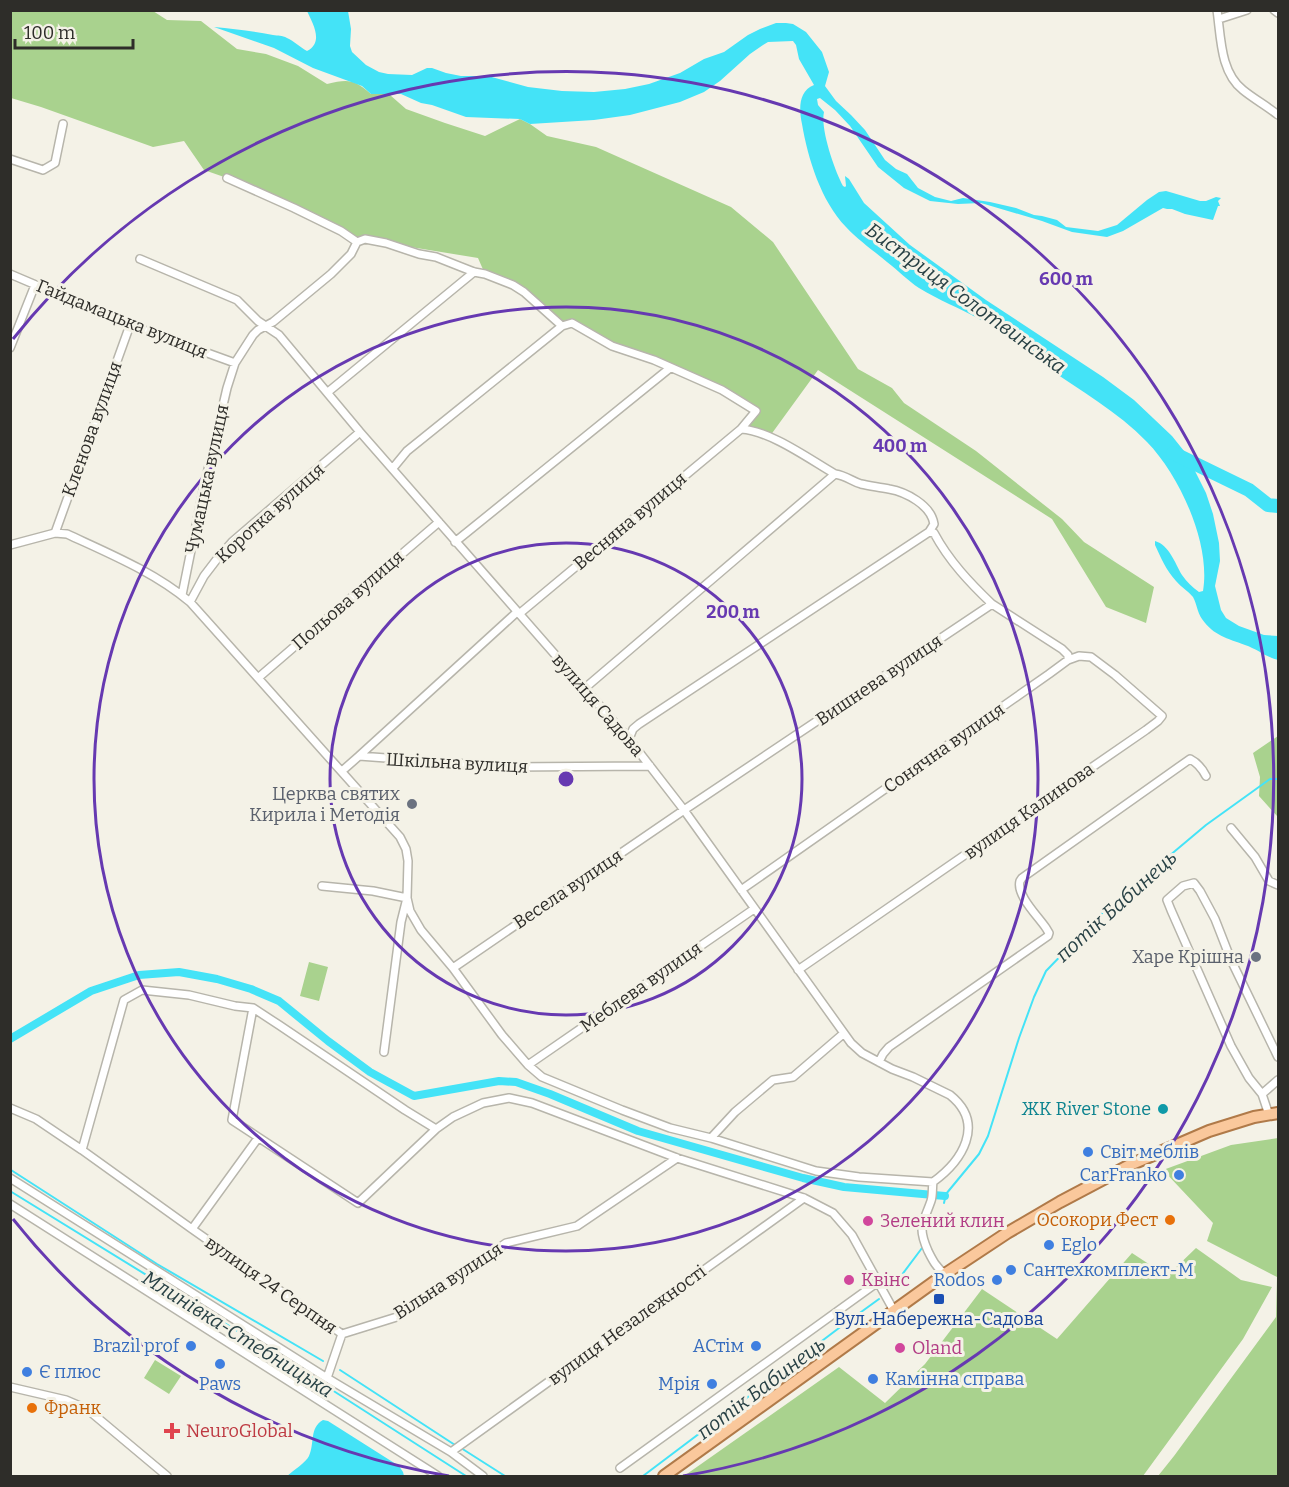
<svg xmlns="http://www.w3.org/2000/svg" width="1289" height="1487" font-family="Bitter,serif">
	<rect width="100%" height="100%" fill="#f4f2e7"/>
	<path fill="#a9d28e" d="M10,11h143l14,9 34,1 36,28 29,5 32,12 29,18c21,-5 27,-5 44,10l19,-1v2l16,14 39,14 40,13 35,-17 10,5 17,12 49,11 135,60 42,35 85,127 34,19 12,15 72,48 86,68 22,23 70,45 -8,36 -40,-16 -54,-88 -234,-149 -48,66 -29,-7 14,-18 -16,-11 -127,-54 -40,-23 -10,3 -38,-34 -39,-18 -7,-16 -92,-15 -29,-1 -130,-64 -23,-8 -20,-29 -31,6 -112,-40 -30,-9z
		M1278,736v79l-1,1 -18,-20 1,-19 -7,-24z
		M309,962l19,5 -9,34 -19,-5z
		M1278,1138v338h-120l16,-20 102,-139 1,-40 -70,-36 6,-18 -50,-53 68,-25z
		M1196,1248l45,32 31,7 -29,52 -100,137h-459l155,-109 46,36 40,-39 57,-75 75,50 75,-86 35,23z
		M155,1360l26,16 -12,18 -25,-16z"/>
	<path fill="#44e3f7" d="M307,11h41l3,18 -1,17 2,6 14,13 13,7 9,2 24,1 15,-7h5l14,5 15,3h27l40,11 34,4 32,1 31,-3 24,-5 31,-11 24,-14 20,-7 24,-17 12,-6 16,-6h10l7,1 13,8 16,20 7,20 -4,14 11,15 15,14 14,15 20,30 11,9 11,5 11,14 17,9 16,4 12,-3 27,4 26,6 18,7 8,1 15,4 9,7 32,4 19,-6 30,-25 12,-8 7,-1 7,2 27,8h6l10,-4 5,1 -3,3 2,5h-2l-5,14 -28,-6 -13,-5h-5l-4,-1 -40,23 -16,6 -35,-5 -30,-11 -61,-18 -23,1 -28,-3 -26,-13 -26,-21 -28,-41 -15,-16 -15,-12 -3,1 1,6 6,7c-4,17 11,59 19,74l2,1 1,-1 -1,-10 4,3 15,24 46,42 76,55 117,77 31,23 38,36 12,15 11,20 11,22 7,21 6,29 1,18 -5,25 6,24 5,8 13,8 25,9 14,1v24c-12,-3 -21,-11 -33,-15 -18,-7 -31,-9 -43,-26 -5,-7 -5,-15 -9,-22 -5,-6 -12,-10 -17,-16 -10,-11 -15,-23 -21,-36v-4c14,4 20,22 27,34 5,7 10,12 17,17l4,-1c8,-47 -23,-115 -56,-149 -29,-30 -67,-52 -101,-75 -22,-16 -43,-34 -67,-48 -19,-11 -41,-19 -60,-31 -11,-7 -21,-18 -32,-26 -13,-11 -29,-22 -41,-35 -25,-26 -38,-68 -44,-103 -3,-14 -4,-33 12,-39l-15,-26 -3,-14 -3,-4 -25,1 -5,3 -13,9 -30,27 -16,11 -24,10 -50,13 -36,5 -64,4 -10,-5 -54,-2 -34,-12 -11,-2 -20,-9h-30l-9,-8 -49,-18 -39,-20 -60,-21c20,2 39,4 59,8 5,1 9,0 14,3 7,3 13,9 20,13 17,-9 6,-27 0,-40z
		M323,1420l5,1 71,45 4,6 1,4h-117c6,-5 19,-14 22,-20 6,-13 0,-28 14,-36z"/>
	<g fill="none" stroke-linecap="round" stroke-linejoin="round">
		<path stroke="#44e3f7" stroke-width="2" d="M11,1170l146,94 166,97
			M10,1191l294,181 162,104
			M944,1203l2,-9 33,-40 9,-18 31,-98 15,-41 12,-26 60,-62 100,-84 64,-46h8
			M892,1288l30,-40
			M340,1370l115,75
			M461,1448l44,28
			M643,1476l196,-148 40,-29"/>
		<path stroke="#44e3f7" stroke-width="8" d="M10,1039l81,-48 48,-16 40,-3 38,7 34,10 28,12 49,40 42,31 44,24 85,-15 17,1 34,12 88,37 165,47 41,9 101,9"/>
		<path stroke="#44e3f7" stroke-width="14" d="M1173,453l76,37 19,15 10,1"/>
		<g stroke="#b7b5ab" stroke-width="10">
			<path id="street" d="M1217,10c4,27 3,62 26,80 11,9 24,16 35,25
				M1274,10l4,3
				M1219,19l28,-9
				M10,159l33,11 12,-7 8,-39
				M227,178l67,30 47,23 16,11
				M140,259l97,41 21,21 21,14 81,97 269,307 55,71 167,233 11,10 30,16 21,8 37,18c36,29 12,66 -17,87 -1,6 0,13 -2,19 -8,23 -14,25 -3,50 5,10 8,16 17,23
				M10,274l120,51 105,38
				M10,348l25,-63
				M328,392l146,-120
				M393,468l14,-17 155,-125
				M55,533l75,-208
				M455,542l215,-174
				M10,545l45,-12 12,1c43,20 87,38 123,68l210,235 6,12 2,12 -1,37 3,13 11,19 32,38 49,67 26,30 14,12 80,33 48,18 41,10 105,33 43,6 74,5
				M182,595l21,-104 24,-103 8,-25 18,-28 5,-5 15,-8 58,-48 20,-20 6,-12 8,-3 21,4 33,11 17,3 38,15 11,2 28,11 11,7 38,34 10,-3 40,23 42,14 68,30 34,21 -15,18c30,2 68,30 94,45 12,2 16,7 26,10 9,2 18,3 28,5 17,3 42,16 45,35l-5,8 -290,192 -6,5 -4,10
				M190,602l14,-26 13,-17 15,-17 128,-110
				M519,614l222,-185
				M258,678l181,-156
				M585,688l250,-214
				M359,756l158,-144
				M342,771l17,-15 149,11 142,-1
				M1231,828l24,29 14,24 9,4
				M322,886l51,5 34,7 -6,24 -17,130
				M741,890l308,-216 19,-14v-5l-6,-6 -70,-45
				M453,968l231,-158 308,-206c-22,-21 -43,-43 -58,-71l-5,-1
				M798,970l348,-240 12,-9 4,-5 -47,-41 -24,-18 -12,-1 -11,4
				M253,1008l-21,112 126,83 78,-74 17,-12 30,-14 26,-5 23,5 145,55 127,40 29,15 19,22 42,76
				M879,1062l4,-8 6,-7 159,-111 1,-3 -3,-5c-8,-12 -30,-33 -26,-47l2,-3 168,-119c8,4 12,9 16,17
				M528,1065l226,-156
				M1262,1094l-13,-16 -18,-32 -60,-136 -4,-10 16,-14 11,-3 6,8 15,28 16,41 47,97
				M10,1108l26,11 46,31 110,79 150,105 -15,44 124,74 32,24
				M1269,1115l-7,-21 16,-14
				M711,1138l24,-26 38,-32 20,-3 50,-43
				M82,1150l42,-150 18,-10 47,5 46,11 18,2 26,17 126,85 31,19
				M10,1178l317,200
				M10,1204l428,272
				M192,1229l66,-91
				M342,1334l58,-18 106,-73 71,-17 100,-68
				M10,1387l56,13 21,9 80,67
				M451,1452l353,-254
				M620,1468l258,-186"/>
		</g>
		<g stroke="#b07a49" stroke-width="14">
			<path id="primary" d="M664,1476l281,-202 62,-41 53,-31 70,-37 79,-34 45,-14 24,-4"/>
		</g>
		<use href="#street" stroke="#fff" stroke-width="7"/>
		<use href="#primary" stroke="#fac89c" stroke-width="10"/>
	</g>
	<g fill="none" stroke="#6639b1" stroke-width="3">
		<circle cx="566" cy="779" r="236"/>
		<circle cx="566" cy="779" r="472"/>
		<path d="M449 1476A707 707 0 0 1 13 1219M13 339A707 707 0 1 1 683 1476"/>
	</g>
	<g fill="#6b7280" stroke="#f4f2e7" stroke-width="2">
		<circle cx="412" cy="804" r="6"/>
		<circle cx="1256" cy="957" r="6"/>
	</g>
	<circle fill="#0f9aa8" stroke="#f4f2e7" stroke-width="2" cx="1163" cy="1109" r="6"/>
	<g fill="#3f7fe0" stroke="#f4f2e7" stroke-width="2">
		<circle cx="1088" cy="1152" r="6"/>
		<circle cx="1179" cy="1175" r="6"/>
		<circle cx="1049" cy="1245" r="6"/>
		<circle cx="1011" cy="1270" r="6"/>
		<circle cx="997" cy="1280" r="6"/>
		<circle cx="191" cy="1346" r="6"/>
		<circle cx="756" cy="1346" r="6"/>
		<circle cx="220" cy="1364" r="6"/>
		<circle cx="27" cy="1372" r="6"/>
		<circle cx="873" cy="1379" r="6"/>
		<circle cx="712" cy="1384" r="6"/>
	</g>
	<g fill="#e8710a" stroke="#f4f2e7" stroke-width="2">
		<circle cx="1170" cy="1220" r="6"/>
		<circle cx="32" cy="1408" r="6"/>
	</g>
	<g fill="#d1479c" stroke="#f4f2e7" stroke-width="2">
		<circle cx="868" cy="1221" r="6"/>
		<circle cx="849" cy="1280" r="6"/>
		<circle cx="900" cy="1348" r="6"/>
	</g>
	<rect fill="#1a4fb4" stroke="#f4f2e7" stroke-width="2" x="933" y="1293" width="12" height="12" rx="3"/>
	<path fill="#e0444e" stroke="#f4f2e7" stroke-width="2" d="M169 1422h6v6h6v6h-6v6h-6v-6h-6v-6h6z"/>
	<g text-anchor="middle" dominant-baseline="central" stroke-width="6" stroke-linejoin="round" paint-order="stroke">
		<g font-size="18" fill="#2e2d29" stroke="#f4f2e7">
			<text transform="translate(122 319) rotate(22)">Гайдамацька вулиця</text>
			<text transform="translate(92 429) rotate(-70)">Кленова вулиця</text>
			<text transform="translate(207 479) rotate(-78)">Чумацька вулиця</text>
			<text transform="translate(270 513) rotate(-42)">Коротка вулиця</text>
			<text transform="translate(630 521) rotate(-40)">Весняна вулиця</text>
			<text transform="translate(348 600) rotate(-41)">Польова вулиця</text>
			<text transform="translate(879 680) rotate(-34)">Вишнева вулиця</text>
			<text transform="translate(598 705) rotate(49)">вулиця Садова</text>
			<text transform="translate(944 748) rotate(-35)">Сонячна вулиця</text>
			<text transform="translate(457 763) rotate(3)">Шкільна вулиця</text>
			<text transform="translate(1029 811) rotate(-35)">вулиця Калинова</text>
			<text transform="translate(568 889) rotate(-34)">Весела вулиця</text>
			<text transform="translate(641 987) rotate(-35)">Меблева вулиця</text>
			<text transform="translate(448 1281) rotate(-33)">Вільна вулиця</text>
			<text transform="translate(271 1285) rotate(35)">вулиця 24 Серпня</text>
			<text transform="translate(627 1325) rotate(-36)">вулиця Незалежності</text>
		</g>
		<g font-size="18" fill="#5b616d" stroke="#f4f2e7" text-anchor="end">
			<text x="400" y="794">Церква святих<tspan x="400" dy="21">Кирила і Методія</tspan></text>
			<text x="1244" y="957">Харе Крішна</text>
		</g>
		<g font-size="18" fill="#0d838f" stroke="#f4f2e7" text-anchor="end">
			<text x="1151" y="1109">ЖК River Stone</text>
		</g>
		<g font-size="18" fill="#366cbe" stroke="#f4f2e7" text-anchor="start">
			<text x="1100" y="1152">Світ меблів</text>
			<text x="1167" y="1175" text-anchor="end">CarFranko</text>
			<text x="1061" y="1245">Eglo</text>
			<text x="1023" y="1270">Сантехкомплект-М</text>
			<text x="985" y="1280" text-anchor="end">Rodos</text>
			<text x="179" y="1346" text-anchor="end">Brazil prof</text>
			<text x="744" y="1346" text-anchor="end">АСтім</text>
			<text x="39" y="1372">Є плюс</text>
			<text x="885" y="1379">Камінна справа</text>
			<text x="220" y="1384" text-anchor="middle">Paws</text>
			<text x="700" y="1384" text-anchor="end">Мрія</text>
		</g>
		<g font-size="18" fill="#c56008" stroke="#f4f2e7" text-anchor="end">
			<text x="1158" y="1220">Осокори Фест</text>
			<text x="44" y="1408" text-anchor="start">Франк</text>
		</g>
		<g font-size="18" fill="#b23c85" stroke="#f4f2e7" text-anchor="start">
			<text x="880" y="1221">Зелений клин</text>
			<text x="861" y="1280">Квінс</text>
			<text x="912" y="1348">Oland</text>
		</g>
		<g font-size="18" fill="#164399" stroke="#f4f2e7">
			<text x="939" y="1319">Вул. Набережна-Садова</text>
		</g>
		<g font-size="18" fill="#be3a42" stroke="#f4f2e7" text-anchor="start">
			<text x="186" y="1431">NeuroGlobal</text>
		</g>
		<g font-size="20" font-style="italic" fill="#284145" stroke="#f4f2e7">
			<text transform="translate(966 298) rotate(36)">Бистриця Солотвинська</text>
			<text transform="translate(1116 906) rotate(-42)">потік Бабинець</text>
			<text transform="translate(238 1334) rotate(32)">Млинівка-Стебницька</text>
			<text transform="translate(761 1388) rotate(-37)">потік Бабинець</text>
		</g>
	</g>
	<circle cx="566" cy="779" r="9" fill="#6639b1" stroke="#f4f2e7" stroke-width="3"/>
	<g font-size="18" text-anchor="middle" font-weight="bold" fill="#6639b1" stroke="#f4f2e7" stroke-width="6" stroke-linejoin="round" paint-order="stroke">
		<text x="1066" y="285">600 m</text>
		<text x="900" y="452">400 m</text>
		<text x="733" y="618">200 m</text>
	</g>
	<rect width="1289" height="1487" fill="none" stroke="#2e2d29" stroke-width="24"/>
	<path d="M15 39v9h118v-9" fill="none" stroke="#2e2d29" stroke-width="3"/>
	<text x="24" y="39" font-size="18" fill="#2e2d29" stroke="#f4f2e7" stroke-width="4.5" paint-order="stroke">100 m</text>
</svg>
